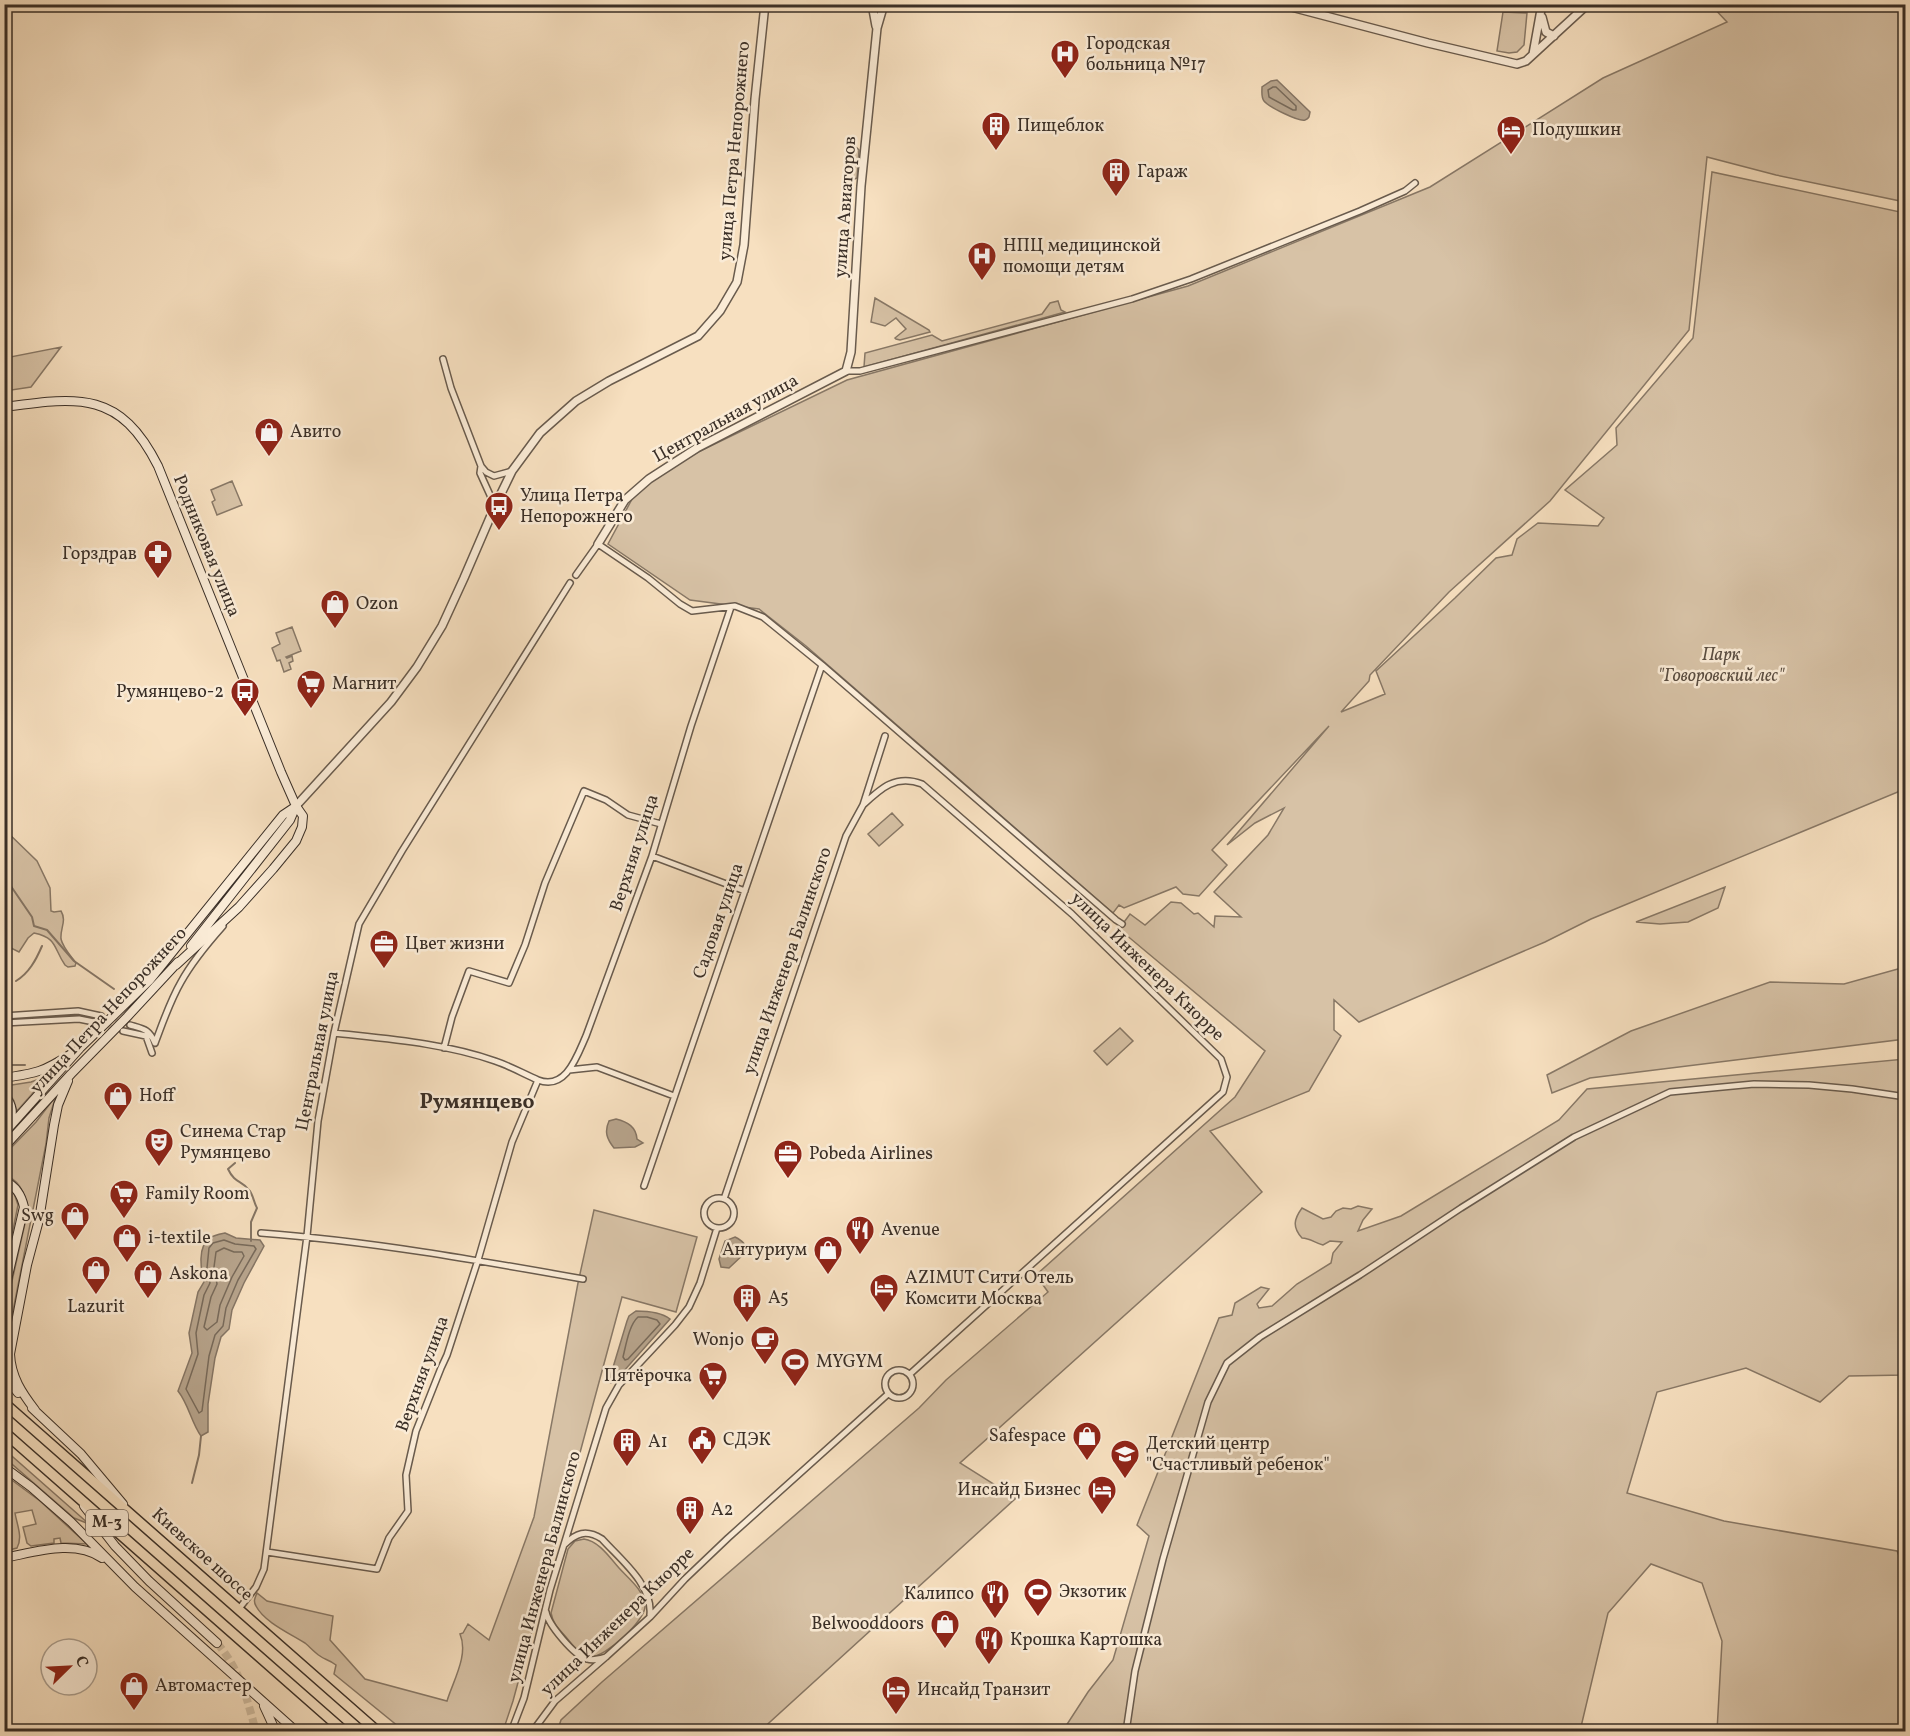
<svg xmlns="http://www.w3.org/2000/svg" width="1910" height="1736" font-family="Vollkorn,serif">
	<rect width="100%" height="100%" fill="#f7e0c0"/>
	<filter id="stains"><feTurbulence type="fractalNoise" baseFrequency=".00333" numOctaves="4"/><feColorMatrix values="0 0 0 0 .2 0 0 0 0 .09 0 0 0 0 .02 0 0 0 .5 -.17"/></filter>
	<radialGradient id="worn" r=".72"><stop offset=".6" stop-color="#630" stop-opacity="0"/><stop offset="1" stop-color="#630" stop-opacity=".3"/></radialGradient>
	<path fill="#d7c2a6" stroke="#887866" stroke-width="1.5" d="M1711,5h194v197l-129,-27 -69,-18 -18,173 -139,171 -101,91 -79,83 -1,6 -28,31 44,-18 -9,-23 79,-73 41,-40 16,-3 5,-16 21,-16 60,3 6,-8 -39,-28 52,-45 -1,-17 77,-90 19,-166 193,41v576l-314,130 -46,23 -186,80 -25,-22v30l7,6 -32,55 -99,40 52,61 -302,271 56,35 -256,233 -203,1 4,-12 41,-38 317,-274 27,-28 102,-88 -12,-17 199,-178 30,-46 -146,-122 11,-15 15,11 26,-23 10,1 13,11 4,-1 16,14 1,-11 26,1 -27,-25 54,-57 16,-27 -29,15 -28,22 102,-119 -117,124 15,15 -28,31 -16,-2 -7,-7 -52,21 -5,-3 -6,8 -307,-267 -47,-37 -69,-9 -82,-56 31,-58 59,-34 149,-72 341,-94 242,-99 173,-109 124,-56z
		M1503,12l24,1 -3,32 -7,7 -8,1 -12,-2z
		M847,147h9l3,3 -2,28 -7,3 -6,-1z
		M875,298l54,32 1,2 -30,8 -4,-1 -1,-1 11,-9 -10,-11 -11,8 -14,-4z
		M1058,301l3,9 4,2 -201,55 1,-14 67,-18 10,6 100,-27 8,-11z
		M61,347l-30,40 -26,4v-33z
		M232,481l10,24 -25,10 -5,-13 3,-2 -4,-10z
		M292,627l9,24 -15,6 1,1 5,-2 1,5 -4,2 2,6 -7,3 -4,-12 -3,1 -5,-13 8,-4 -4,-11z
		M892,813l11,12 -24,21 -11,-12z
		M5,830l32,31 13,27 1,23 3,1 7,-1c6,10 -1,17 0,28 2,9 10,17 15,24l-1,3 -7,1 -3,-2c-12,-17 -7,-27 -31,-32l-6,5 -9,14 -14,-7z
		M1725,887l-7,21 -30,14 -28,2 -24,-2z
		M1905,967v72l-315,39 -38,15 -5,-18 84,-44 139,-49 74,2z
		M1120,1028l13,13 -26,24 -13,-14z
		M1905,1059v316l-56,1 -29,26 -74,-34 -89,24 -30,101 97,28 173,30 9,21 -1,159h-188l5,-90 -20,-58 -51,-19 -43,49 -28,118 -518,1 26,-40 25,-32 36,-124 -12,-11 82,-207 13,-3 3,-12 26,-16 8,2 -12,15 2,4 13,-2 25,-22 34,-21 2,-10 9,-11 -12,-1 -7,4c-8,-2 -13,-7 -21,-7 -10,-11 -8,-19 0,-30l21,11 8,-2 5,-6 7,-3 8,1 7,-3 14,3 -9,11 -5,11 43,-15 158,-96 28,-31z
		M48,1076l-31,35 -3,-10 -9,-15 26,-4z
		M56,1096l-7,22 -3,26 -39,197 -2,17 2,14 -3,-5 1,-55 21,-93c1,-20 -2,-36 -21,-44l-1,-20 32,-33z
		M5,1184l9,9 4,12 -13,65z
		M594,1210l103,27 -21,75 -54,-15 -109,404 -10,30h-99l-70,-57 2,-9c-8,-6 -11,-5 -16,-9 -6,-4 -10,-9 -15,-13 -14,-9 -41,-21 -49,-37 -3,-5 -1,-8 1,-13l10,8 66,15 -3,24 35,39 82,22c6,-20 22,-46 13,-67l3,-1 5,-9 21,16 45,-123 44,-234z
		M4,1450h1l84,74 -15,-6 -69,-60z
		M5,1475l35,26 47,43 -26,-1 -1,-5 -6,1v4l-23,3 -4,-3 -4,-16 13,-3 -4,-14 -17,3c2,12 8,24 2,35l-12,3z
		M584,1539c15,2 26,19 35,29 10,11 25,22 26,38 1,14 -40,52 -55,51 -10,-1 -18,-13 -24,-20 -7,-8 -13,-13 -15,-24l17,-64 7,-8z"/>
	<path fill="#b7a48c" stroke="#857564" stroke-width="1.5" d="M1277,80l33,32c-1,4 0,6 -5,8 -6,2 -36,-13 -41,-19 -3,-4 -2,-9 -2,-14l9,-6z
		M616,1119c12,3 20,8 21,20l6,4 -8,4 -21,1c-7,-9 -10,-16 -5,-27z
		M225,1233l11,5 24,2 4,6 -20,37 -12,27 -3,19 -8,8 -6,21 -7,46v28l-7,4c-10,-14 -12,-31 -23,-45l14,-38 -3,-20 9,-41 6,-10c-3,-12 -7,-36 6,-44 4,-3 10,-4 15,-5z
		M735,1237c8,4 11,7 11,15l-17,16 -8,-1 -2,-8 6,-18z
		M636,1311c11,0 25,1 34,8l-55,62 -4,2 -2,-1 2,-8 16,-53 2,-5z"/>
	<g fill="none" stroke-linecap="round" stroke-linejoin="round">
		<path stroke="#786a5a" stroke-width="1.5" d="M1273,87h3l20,19v4h-3l-24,-13 -1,-7z
			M224,1240l11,4 19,2 2,3 -18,31 -12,28 -3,18 -8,9 -6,21 -7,55 -3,2 -13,-24 12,-35 -2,-21 8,-38 6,-12 -3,-15 2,-20 4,-5z
			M224,1248l10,4h8l2,4 -12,21 -12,28 -3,17 -10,8 -3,-3 7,-30 6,-13 -3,-17 2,-15z
			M638,1317h9l10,3 3,4 -32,35 -3,1 -2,-3c3,-12 6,-32 15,-40z"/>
		<path stroke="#857564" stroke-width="2" d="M4,876l28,41 2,9 13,4 27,31 40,28
			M16,981c13,-8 20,-21 26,-35
			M4,1065h21
			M235,1163l-7,6c7,15 14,11 21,21 4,4 5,13 8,18l-6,14v19
			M192,1483l7,-28 2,-19"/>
		<path stroke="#d1bda1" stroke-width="5" stroke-dasharray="5 2.5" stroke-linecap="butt" d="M101,1016l29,9
			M94,1022l29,9"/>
		<path stroke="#d1bda1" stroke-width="8" stroke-dasharray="8 4" stroke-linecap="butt" d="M217,1643c23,27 30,55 39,89"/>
		<g stroke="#695b4d" stroke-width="8">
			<path id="minor" d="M443,359l8,29 30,78 -1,7 15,33
				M846,371h14l272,-72 59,-20 169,-68 45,-20 10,-8
				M481,466l5,6 8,4 18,-5
				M576,575l22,-31 50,34 32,26 12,7 43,-5 28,11 59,48 294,255 6,4
				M863,805c18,-17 33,-31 59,-21l150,130 149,145 6,18 -4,15 -313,282
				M652,856l93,35
				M4,1016l74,-5 23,5
				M4,1023l75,-4 15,3
				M130,1025c14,4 19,4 25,18
				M123,1031l23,5 6,17
				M334,1033c54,6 110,10 161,28 15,5 29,13 43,19
				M155,1043c8,-21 15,-42 26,-61 11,-20 26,-38 42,-56
				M444,1048l8,-31 17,-46 40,12 16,-38 20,-62 39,-92 22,9 22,15 33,9
				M569,1070l28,-3 77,29
				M644,1186l178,-521
				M704 1213a15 15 0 1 1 30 0a15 15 0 1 1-30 0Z
				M724,1199l122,-363 17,-31 22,-69
				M261,1233c108,8 215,27 322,46
				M885 1384a14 14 0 1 1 28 0a14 14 0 1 1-28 0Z
				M564,1545c12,-12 22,-16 38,-6 19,21 51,46 48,76
				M267,1552l110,17 12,-31 19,-27 -2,-36 10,-44 25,-63 6,-13 31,-95 34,-118 26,-62c28,11 39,-24 48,-44l66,-180 39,-130 40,-119
				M238,1610l18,-23 8,-18 43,-333 11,-115 16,-88 25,-109 43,-73 168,-268
				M546,1612c2,12 28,44 41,47 6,2 12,0 19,-2
				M511,1732l13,-34 26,-108 56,-182 13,-23 56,-60 14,-18 11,-24 17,-55
				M532,1732l23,-31 52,-45 43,-39 35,-38 43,-41 160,-144
				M1126,1732l9,-61 28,-112 45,-157 19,-39 33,-26 100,-62 101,-67 113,-71 96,-45 84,-8 55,1 43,4 54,8"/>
		</g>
		<g stroke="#695b4d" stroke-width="10">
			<path id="tertiary" d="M872,4l4,22
				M1280,4l148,39 89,21 9,-3 62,-57
				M1542,17l4,15 8,4
				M1533,54l9,-50
				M598,544l27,-44 24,-21 48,-31 149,-77 5,-19 10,-166 16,-158 7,-24
				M296,806l95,-104 26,-35 25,-41 22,-48 31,-72 17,-35 28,-38 36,-32 33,-20 89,-45 22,-25 17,-29 7,-37 11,-146 10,-95"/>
		</g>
		<g stroke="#3a2f27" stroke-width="10">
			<path id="secondary" d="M4,407c74,-10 116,-17 154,59l123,306 15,34 7,10 -1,11 -6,14 -23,28 -34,38 -63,58
				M191,946l99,-126 6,-14
				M4,1078c33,-5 39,-6 67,-24
				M4,1095c9,10 10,19 4,31
				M4,1133l76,-85 69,-67 134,-166 12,-8
				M4,1147l67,-73 56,-57 51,-55
				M4,1180c12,7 17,14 20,27l-20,86
				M4,1375l14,18
				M32,1408l49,46 42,50
				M35,1410c-13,-17 -24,-33 -25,-56l17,-89 12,-45 15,-95 4,-20 10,-24
				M4,1467l27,20 40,35 64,65 162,145
				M84,1506l31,40 34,35 68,62
				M4,1558c32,-6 70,-19 98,0
				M264,1706l12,26"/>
		</g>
		<g stroke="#3a2f27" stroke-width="12">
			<path id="trunk" d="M4,1403l374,329
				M4,1432l341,300"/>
		</g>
		<use href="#minor" stroke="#faebd6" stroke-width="5"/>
		<use href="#tertiary" stroke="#faebd6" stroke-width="7"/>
		<use href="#secondary" stroke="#faebd6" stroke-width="8"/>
		<use href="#trunk" stroke="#f7e0c0" stroke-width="9"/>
	</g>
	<defs>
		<g id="hospital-pin" transform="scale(1.5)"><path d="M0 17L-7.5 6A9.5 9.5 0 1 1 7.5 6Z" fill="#8f2418" stroke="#faebd6"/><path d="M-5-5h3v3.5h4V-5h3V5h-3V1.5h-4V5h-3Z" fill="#fff"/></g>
		<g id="building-pin" transform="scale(1.5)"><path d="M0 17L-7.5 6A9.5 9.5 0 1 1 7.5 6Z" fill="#8f2418" stroke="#faebd6"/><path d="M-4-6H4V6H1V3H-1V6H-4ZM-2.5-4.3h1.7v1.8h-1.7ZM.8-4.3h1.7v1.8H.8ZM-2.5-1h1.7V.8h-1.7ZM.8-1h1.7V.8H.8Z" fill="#fff"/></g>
		<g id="hotel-pin" transform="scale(1.5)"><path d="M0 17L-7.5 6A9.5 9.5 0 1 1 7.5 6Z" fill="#8f2418" stroke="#faebd6"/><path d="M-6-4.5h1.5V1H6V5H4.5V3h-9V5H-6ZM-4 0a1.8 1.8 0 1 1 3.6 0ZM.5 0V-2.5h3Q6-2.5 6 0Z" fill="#fff"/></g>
		<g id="shop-pin" transform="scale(1.5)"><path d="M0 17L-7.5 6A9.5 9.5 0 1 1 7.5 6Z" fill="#8f2418" stroke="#faebd6"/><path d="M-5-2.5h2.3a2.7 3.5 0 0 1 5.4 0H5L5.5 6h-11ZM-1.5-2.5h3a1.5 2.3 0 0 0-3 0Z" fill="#fff"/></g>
		<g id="bus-pin" transform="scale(1.5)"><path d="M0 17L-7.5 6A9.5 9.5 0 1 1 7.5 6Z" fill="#8f2418" stroke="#faebd6"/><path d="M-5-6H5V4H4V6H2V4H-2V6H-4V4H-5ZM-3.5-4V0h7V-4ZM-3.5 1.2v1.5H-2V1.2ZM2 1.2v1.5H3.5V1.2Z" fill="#fff"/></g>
		<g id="pharmacy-pin" transform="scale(1.5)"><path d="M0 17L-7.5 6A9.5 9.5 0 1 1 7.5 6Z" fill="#8f2418" stroke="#faebd6"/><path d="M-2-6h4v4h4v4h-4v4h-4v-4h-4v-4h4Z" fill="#fff"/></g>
		<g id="supermarket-pin" transform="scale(1.5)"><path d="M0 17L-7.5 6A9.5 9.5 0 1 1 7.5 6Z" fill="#8f2418" stroke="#faebd6"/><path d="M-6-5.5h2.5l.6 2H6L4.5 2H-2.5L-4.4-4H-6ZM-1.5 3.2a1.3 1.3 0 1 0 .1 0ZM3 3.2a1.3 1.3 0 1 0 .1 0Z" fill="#fff"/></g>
		<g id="office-pin" transform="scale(1.5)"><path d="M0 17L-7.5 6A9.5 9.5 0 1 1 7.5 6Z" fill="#8f2418" stroke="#faebd6"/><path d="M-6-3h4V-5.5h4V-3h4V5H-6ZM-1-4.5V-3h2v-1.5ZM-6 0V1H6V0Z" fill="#fff"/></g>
		<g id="theatre-pin" transform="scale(1.5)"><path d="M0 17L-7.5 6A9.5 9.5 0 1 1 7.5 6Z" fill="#8f2418" stroke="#faebd6"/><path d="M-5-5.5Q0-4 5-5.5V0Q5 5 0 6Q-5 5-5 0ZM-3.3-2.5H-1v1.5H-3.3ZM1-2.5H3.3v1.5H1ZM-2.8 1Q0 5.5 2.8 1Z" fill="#fff"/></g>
		<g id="restaurant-pin" transform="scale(1.5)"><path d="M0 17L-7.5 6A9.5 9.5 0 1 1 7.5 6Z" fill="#8f2418" stroke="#faebd6"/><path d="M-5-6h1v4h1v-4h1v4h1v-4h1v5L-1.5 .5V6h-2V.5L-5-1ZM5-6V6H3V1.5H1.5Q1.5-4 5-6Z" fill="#fff"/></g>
		<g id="cafe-pin" transform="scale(1.5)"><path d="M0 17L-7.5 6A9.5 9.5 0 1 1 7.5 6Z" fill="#8f2418" stroke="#faebd6"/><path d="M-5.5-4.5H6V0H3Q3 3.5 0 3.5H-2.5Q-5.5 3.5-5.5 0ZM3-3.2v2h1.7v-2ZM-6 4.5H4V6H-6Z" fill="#fff"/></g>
		<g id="stadium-pin" transform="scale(1.5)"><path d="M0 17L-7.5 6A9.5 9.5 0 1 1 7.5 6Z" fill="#8f2418" stroke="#faebd6"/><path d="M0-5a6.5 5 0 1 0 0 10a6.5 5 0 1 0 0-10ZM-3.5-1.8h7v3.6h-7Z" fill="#fff"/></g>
		<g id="civic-pin" transform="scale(1.5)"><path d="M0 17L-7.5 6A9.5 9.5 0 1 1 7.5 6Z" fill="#8f2418" stroke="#faebd6"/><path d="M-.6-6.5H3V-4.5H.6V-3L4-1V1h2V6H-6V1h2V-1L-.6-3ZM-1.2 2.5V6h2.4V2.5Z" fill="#fff"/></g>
		<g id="school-pin" transform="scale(1.5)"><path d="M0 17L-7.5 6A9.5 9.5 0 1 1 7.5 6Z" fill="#8f2418" stroke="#faebd6"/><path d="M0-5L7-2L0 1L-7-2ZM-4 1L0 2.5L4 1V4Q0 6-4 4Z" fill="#fff"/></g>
	</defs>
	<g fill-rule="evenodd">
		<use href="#hospital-pin" x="1065" y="54"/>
		<use href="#building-pin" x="996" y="126"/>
		<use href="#hotel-pin" x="1511" y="130"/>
		<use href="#building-pin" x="1116" y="172"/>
		<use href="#hospital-pin" x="982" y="256"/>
		<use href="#shop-pin" x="269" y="432"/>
		<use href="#bus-pin" x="499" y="506"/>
		<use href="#pharmacy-pin" x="158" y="554"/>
		<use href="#shop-pin" x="335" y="604"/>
		<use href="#supermarket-pin" x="311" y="684"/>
		<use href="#bus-pin" x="245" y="692"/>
		<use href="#office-pin" x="384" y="944"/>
		<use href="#shop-pin" x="118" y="1096"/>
		<use href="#theatre-pin" x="159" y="1142"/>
		<use href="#office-pin" x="788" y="1154"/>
		<use href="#supermarket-pin" x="124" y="1194"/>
		<use href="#shop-pin" x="75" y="1216"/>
		<use href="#restaurant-pin" x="860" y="1230"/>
		<use href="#shop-pin" x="127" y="1238"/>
		<use href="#shop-pin" x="828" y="1250"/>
		<use href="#shop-pin" x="96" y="1270"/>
		<use href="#shop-pin" x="148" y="1274"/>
		<use href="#hotel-pin" x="884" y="1288"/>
		<use href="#building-pin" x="747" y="1298"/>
		<use href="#cafe-pin" x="765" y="1340"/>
		<use href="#stadium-pin" x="795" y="1362"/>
		<use href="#supermarket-pin" x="713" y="1376"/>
		<use href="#shop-pin" x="1087" y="1436"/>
		<use href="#civic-pin" x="702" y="1440"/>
		<use href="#building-pin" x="627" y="1442"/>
		<use href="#school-pin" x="1125" y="1454"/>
		<use href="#hotel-pin" x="1102" y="1490"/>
		<use href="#building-pin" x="690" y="1510"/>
		<use href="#stadium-pin" x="1038" y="1592"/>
		<use href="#restaurant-pin" x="995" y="1594"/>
		<use href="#shop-pin" x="945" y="1624"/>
		<use href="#restaurant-pin" x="989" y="1640"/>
		<use href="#shop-pin" x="134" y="1686"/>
		<use href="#hotel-pin" x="896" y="1690"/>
	</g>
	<g text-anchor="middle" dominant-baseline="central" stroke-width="5" stroke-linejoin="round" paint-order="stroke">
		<rect fill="#faebd6" stroke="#74675c" stroke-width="1.5" x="86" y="1510" width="42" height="26" rx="4.5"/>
		<g font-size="16" font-weight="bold" fill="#3a2f27">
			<text x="107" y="1523">М-3</text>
		</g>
		<g font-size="18" fill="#3a2f27" stroke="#faebd6" text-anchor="start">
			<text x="1086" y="44">Городская<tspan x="1086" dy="21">больница №17</tspan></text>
			<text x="1017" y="126">Пищеблок</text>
			<text x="1532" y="130">Подушкин</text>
			<text x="1137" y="172">Гараж</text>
			<text x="1003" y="246">НПЦ медицинской<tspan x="1003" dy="21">помощи детям</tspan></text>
			<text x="290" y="432">Авито</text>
			<text x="520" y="496">Улица Петра<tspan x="520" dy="21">Непорожнего</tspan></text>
			<text x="137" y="554" text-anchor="end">Горздрав</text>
			<text x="356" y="604">Ozon</text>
			<text x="332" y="684">Магнит</text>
			<text x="224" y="692" text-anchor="end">Румянцево-2</text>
			<text x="405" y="944">Цвет жизни</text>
			<text x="139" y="1096">Hoff</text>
			<text x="180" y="1132">Синема Стар<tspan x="180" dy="21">Румянцево</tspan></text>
			<text x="809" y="1154">Pobeda Airlines</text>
			<text x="145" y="1194">Family Room</text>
			<text x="54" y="1216" text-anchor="end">Swg</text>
			<text x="881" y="1230">Avenue</text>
			<text x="148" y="1238">i-textile</text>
			<text x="807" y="1250" text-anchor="end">Антуриум</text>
			<text x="169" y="1274">Askona</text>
			<text x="905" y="1278">AZIMUT Сити Отель<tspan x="905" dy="21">Комсити Москва</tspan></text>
			<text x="768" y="1298">А5</text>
			<text x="96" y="1307" text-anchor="middle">Lazurit</text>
			<text x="744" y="1340" text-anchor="end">Wonjo</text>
			<text x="816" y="1362">MYGYM</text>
			<text x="692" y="1376" text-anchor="end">Пятёрочка</text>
			<text x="1066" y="1436" text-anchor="end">Safespace</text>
			<text x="723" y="1440">СДЭК</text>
			<text x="648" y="1442">А1</text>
			<text x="1146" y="1444">Детский центр<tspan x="1146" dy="21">"Счастливый ребенок"</tspan></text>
			<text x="1081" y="1490" text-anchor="end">Инсайд Бизнес</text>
			<text x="711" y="1510">А2</text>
			<text x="1059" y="1592">Экзотик</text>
			<text x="974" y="1594" text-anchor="end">Калипсо</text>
			<text x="924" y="1624" text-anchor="end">Belwooddoors</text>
			<text x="1010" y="1640">Крошка Картошка</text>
			<text x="155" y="1686">Автомастер</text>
			<text x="917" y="1690">Инсайд Транзит</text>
		</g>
		<g font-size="18" fill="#3a2f27" stroke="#faebd6">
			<text transform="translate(735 151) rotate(-85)">улица Петра Непорожнего</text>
			<text transform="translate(846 207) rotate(-86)">улица Авиаторов</text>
			<text transform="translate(726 419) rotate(-29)">Центральная улица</text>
			<text transform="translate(206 546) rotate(68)">Родниковая улица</text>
			<text transform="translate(635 853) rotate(-72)">Верхняя улица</text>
			<text transform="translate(719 921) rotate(-71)">Садовая улица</text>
			<text transform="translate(788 961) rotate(-71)">улица Инженера Балинского</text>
			<text transform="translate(1147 967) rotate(44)">улица Инженера Кнорре</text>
			<text transform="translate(109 1011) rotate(-47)">улица Петра Непорожнего</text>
			<text transform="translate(318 1051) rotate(-79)">Центральная улица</text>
			<text transform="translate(423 1374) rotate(-70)">Верхняя улица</text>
			<text transform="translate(202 1555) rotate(42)">Киевское шоссе</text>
			<text transform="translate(545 1567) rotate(-75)">улица Инженера Балинского</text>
			<text transform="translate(618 1622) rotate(-44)">улица Инженера Кнорре</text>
		</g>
		<g font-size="18" font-style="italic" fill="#594c40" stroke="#faebd6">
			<text x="1721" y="655">Парк<tspan x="1721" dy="21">"Говоровский лес"</tspan></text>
		</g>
		<g font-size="21" font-weight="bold" fill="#3a2f27" stroke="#faebd6">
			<text x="477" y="1102">Румянцево</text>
		</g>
	</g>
	<rect width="1910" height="1736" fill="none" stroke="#f7e0c0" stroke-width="24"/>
	<rect x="6" y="6" width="1898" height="1724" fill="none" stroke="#3a2f27" stroke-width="3"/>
	<rect x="12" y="12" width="1886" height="1712" fill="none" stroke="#3a2f27" stroke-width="1.5"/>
	<g transform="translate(69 1667) rotate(66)"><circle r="28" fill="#faebd6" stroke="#ada090" stroke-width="1.5"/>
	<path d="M0-4.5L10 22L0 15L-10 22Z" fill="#8f2418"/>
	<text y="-9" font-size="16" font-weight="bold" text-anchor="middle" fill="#3a2f27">С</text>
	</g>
	<rect width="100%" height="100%" filter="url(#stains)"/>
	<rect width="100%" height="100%" fill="url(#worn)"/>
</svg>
